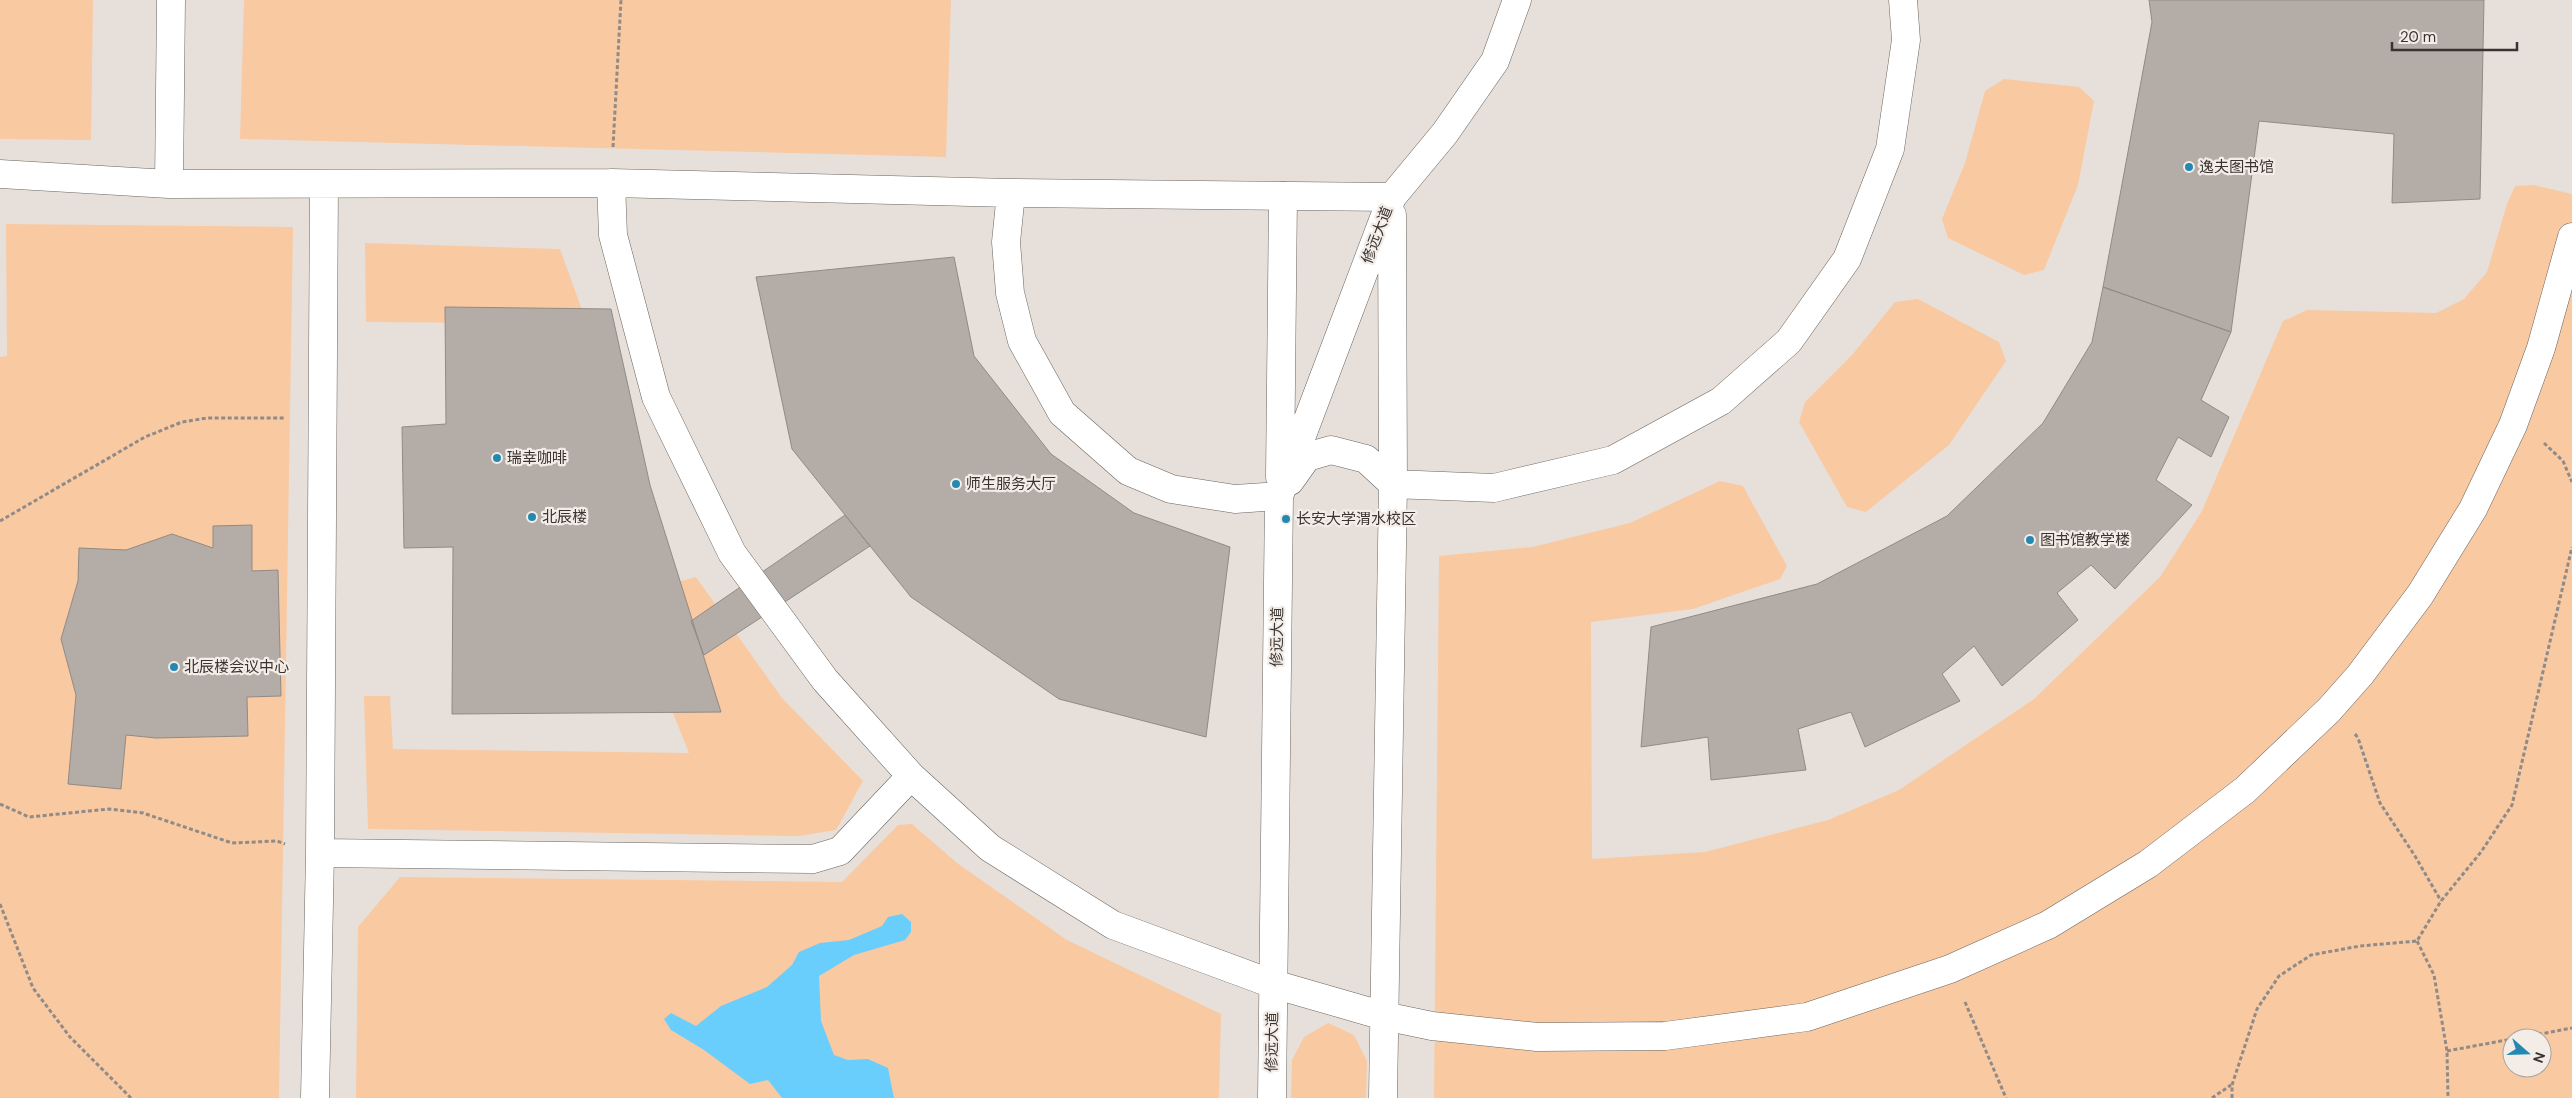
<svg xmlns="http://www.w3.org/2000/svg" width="2572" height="1098" font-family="'DM Sans','Noto Sans SC',sans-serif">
	<rect width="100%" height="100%" fill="#e7e0da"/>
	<path fill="#f9c9a2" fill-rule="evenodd" d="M0,0h93l-2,140 -91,-1z
		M244,0h707l-5,157 -706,-18z
		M2004,79l75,8 15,14 -16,84 -34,85 -20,5 -76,-37 -6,-19 23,-56 20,-72z
		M2534,185l38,9v904h-1138l5,-542 93,-9 98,-24 90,-42 23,5 44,80 -7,13 -87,30 -102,13 1,237 113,-7 123,-32 71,-30 135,-91 126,-122 42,-66 81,-190 24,-11 129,3 28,-14 23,-27 20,-68 8,-18zM2512,1038h30v30h-30z
		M6,224l287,3 -14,871h-279v-741l7,-1z
		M365,243l195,6 38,105 -93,-31 -139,-1z
		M1918,299l81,43 7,19 -57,84 -83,67 -19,-5 -48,-85 6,-20 47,-47 43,-53z
		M696,577l86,121 81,83 -27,49 -37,6 -431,-7 -4,-133h26l3,53 296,4 -63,-157z
		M912,824l45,39 110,77 154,74 -2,84h-863l2,-171 42,-50 442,5 56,-57z
		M1328,1023l26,12 13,26 -1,37h-75l1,-38 12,-23z"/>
	<path fill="#6acefd" d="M902,914l9,8v10l-6,8 -51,15 -35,21 2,45 13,34 14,5 20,-1 20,9 6,30h-112l-14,-18 -18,4 -46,-34 -33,-20 -7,-11 7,-6 25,13 25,-20 46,-19 25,-22 7,-13 21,-9 29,-3 33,-14 6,-9z"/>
	<path fill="#b3aca7" stroke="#918a85" d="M2149,0h335l-4,199 -88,4 2,-69 -135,-13 -28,211 -128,-45 49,-265z
		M954,257l20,99 77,98 83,59 96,34 -24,190 -147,-38 -148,-102 -119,-148 -36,-172z
		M2103,287l128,45 -30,68 28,17 -18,40 -33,-20 -22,43 36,25 -77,84 -24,-24 -34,28 21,27 -76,66 -28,-40 -32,28 18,27 -95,46 -14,-35 -53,17 8,41 -95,10 -3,-43 -67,10 10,-120 166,-43 130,-68 96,-93 49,-81z
		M445,307l166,2 39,176 71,227 -269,2 1,-167 -49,1 -2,-121 44,-3z
		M845,515l25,31 -166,109 -13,-34z
		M252,525v46l26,-1 3,126 -34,1 1,39 -92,2 -30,-3 -5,54 -53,-5 8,-89 -15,-56 17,-58 1,-33 47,2 46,-16 41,14v-22z"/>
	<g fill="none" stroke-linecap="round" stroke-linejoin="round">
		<g stroke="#6b6560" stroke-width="29">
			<path id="pedestrian" d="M1280,477l3,-281
				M1290,481l17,-24 24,-7 35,9 27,25 101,4 119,-28 108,-59 68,-60 58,-82 43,-110 16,-109 -3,-40
				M1273,984l111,32
				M1272,1098l7,-602 113,-299 53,-64 50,-72 22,-61
				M1383,1098l10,-614 -1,-269"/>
		</g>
		<g stroke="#6b6560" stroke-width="29">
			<path id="minor" d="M0,174l169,10 442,-1 400,10 381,4
				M611,183l2,52 43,162 76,156 93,127 86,96 79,72 123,77 160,59
				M169,184l2,-184
				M1011,193l-5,49 4,51 12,48 40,72 66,58 43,18 64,10 44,-3
				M320,853l493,6 27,-8 71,-75
				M1384,1016l48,10 105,11 128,-1 142,-19 143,-48 98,-44 100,-61 97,-74 84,-80 31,-35 60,-80 53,-86 40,-84 28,-77 31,-111
				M315,1098l5,-245 4,-669"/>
		</g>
		<path stroke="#908b87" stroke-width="3" stroke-dasharray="4 2.5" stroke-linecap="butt" d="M613,147l8,-147
			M2544,443l19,18 9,21
			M0,521l145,-84 37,-15 25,-4h79
			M2355,734l3,4 22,65 35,53 26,45
			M0,804l29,13 80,-8 34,4 89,30 45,-2 8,3
			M0,904l33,84 37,49 61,61
			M2417,941l17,34 13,76 1,47
			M1965,1002l41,96
			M2519,1038l53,-10
			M2447,1051l65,-12
			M2212,1098l19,-13
			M2232,1098v-13l25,-76 22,-33 32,-21 49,-9 57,-5 24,-40 40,-49 31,-47 60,-258"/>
		<use href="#pedestrian" stroke="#fff" stroke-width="28"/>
		<use href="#minor" stroke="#fff" stroke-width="28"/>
	</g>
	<g fill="#2489b2" stroke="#f4ede7" stroke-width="2">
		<circle cx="2189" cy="167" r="5"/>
		<circle cx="497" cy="458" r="5"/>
		<circle cx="956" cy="484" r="5"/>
		<circle cx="532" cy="517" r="5"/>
		<circle cx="1286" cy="519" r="5"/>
		<circle cx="2030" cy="540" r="5"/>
		<circle cx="174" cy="667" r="5"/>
	</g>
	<g text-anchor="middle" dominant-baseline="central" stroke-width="4.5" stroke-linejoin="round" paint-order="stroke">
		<g font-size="15" fill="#373432" stroke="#f4ede7" text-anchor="start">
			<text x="2199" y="167">逸夫图书馆</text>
			<text x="507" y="458">瑞幸咖啡</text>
			<text x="966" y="484">师生服务大厅</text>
			<text x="542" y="517">北辰楼</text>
			<text x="1296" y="519">长安大学渭水校区</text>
			<text x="2040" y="540">图书馆教学楼</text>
			<text x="184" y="667">北辰楼会议中心</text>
		</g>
		<g font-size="15" fill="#373432" stroke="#f4ede7">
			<text transform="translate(1377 235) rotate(-69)">修远大道</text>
			<text transform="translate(1277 637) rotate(-89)">修远大道</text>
			<text transform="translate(1272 1042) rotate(-89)">修远大道</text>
		</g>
	</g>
	<g transform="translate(2527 1053) rotate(110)"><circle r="24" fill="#f4ede7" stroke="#a8a39f"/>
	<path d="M0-4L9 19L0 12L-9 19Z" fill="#2489b2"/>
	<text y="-8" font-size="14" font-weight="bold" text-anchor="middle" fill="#373432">N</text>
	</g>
	<path d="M2392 42v8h125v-8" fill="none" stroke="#373432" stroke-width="2.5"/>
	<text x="2400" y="42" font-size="15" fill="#373432" stroke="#f4ede7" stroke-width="4" paint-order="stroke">20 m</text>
</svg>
